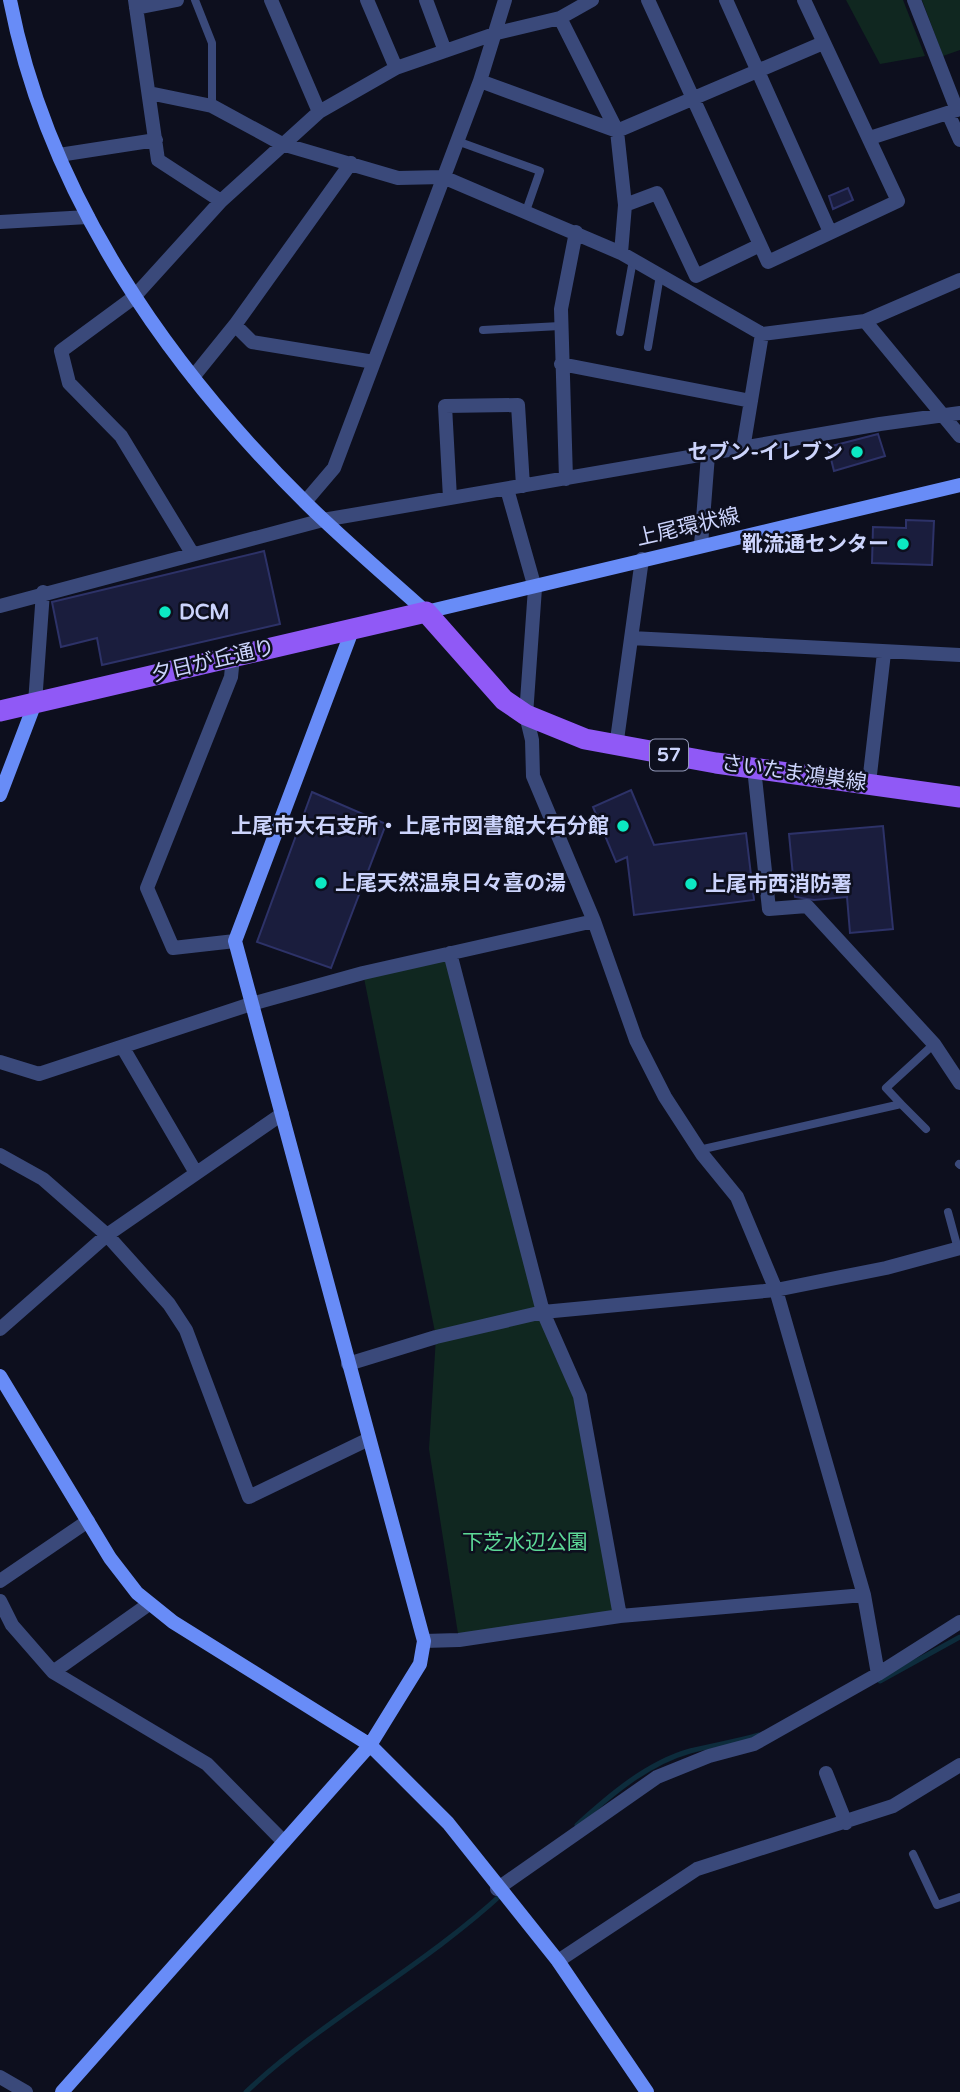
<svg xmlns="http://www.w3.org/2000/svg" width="960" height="2092" font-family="'Varela Round','Noto Sans JP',sans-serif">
	<rect width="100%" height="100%" fill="#0d0f1e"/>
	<path fill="#102720" d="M846,0h57l22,56 -45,8z
		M922,0h38v50l-17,6z
		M450,953l93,359 37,84 40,220 -161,24 -30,-191 7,-112 -73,-364z"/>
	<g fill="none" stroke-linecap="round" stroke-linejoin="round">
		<path stroke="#0d2c3c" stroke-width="5" d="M880,1681l80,-44
			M577,1825c32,-29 70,-62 113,-74 23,-6 46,-9 69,-16
			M246,2092c79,-74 177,-125 257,-199"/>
	</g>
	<path fill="#1a1d3d" stroke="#2d3268" stroke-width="2" d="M848,188l5,12 -20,9 -4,-13z
		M878,434l7,22 -51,15 -6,-24z
		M906,520l28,1 -2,44 -60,-2 1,-36 33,1z
		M264,551l16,73 -178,41 -5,-27 -36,9 -9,-45z
		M631,790l23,55 92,-12 8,67 -120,15 -7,-58 -11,5 -23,-55z
		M312,792l74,32 -55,144 -74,-26z
		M883,826l10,103 -43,4 -3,-36 -33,3 -19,-3 -6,-63z"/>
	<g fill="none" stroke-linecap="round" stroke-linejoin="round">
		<path stroke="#3a497a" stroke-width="8" d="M195,0l17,43v63
			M457,141l83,30 -14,40
			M483,330l77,-4
			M620,332l13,-72
			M648,347l12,-72
			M901,1104l-15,-16 48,-44
			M699,1150l202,-46 25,25
			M959,1164l1,1
			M948,1212l10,37
			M913,1854l24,51 23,-8"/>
		<path stroke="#3a497a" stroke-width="14" d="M135,0l23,160 63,41
			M271,0l48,112
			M367,0l29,68
			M426,0l19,51
			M648,0l120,262 130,-61 -94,-201
			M726,0l104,232
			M914,0l43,110
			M136,8l41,-8
			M560,18l57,113 8,74 -4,48
			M480,81l137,50 206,-88
			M149,93l63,13 70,38 116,34 45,-1 178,76 141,81 103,-13 95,-41
			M948,113l12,27
			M870,138l90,-29
			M59,155l97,-15
			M625,205l32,-12 39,83 64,-31
			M0,222l88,-5
			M865,321l95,115
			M235,325l17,17 122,20
			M561,364l190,37
			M193,377l42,-52 116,-162
			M743,449l19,-115
			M566,479l-5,-170 15,-77
			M507,489l28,99 -9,127 6,25 1,36 61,145 42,119 29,57 37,57 35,43 39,93 88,305 14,79
			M450,498l-5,-92 73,-1 5,81
			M305,502l29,-34 146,-387 25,-81
			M701,545l7,-90
			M192,553l-71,-117 -52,-53 -8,-32 72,-53 88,-97 98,-89 77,-44 101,-35 63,-15 32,-18
			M0,606l323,-86 557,-96 80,-11
			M631,638l329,17
			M233,657l-2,20 -84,211 26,60 62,-7
			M35,703l8,-111
			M616,747l26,-188
			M754,768l15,141 38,-3 127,138 26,39
			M869,783l15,-130
			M450,953l93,359 37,84 40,220
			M123,1048l73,125
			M0,1062l39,12 212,-70 112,-31 231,-52
			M0,1155l43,24 64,56 62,69 17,26 63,167 120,-58
			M0,1329l107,-94 175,-121
			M348,1364l88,-27 107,-25 233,-22 110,-22 74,-20
			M0,1581l88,-60
			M0,1601l12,24 41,47 154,92 77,78
			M424,1641l35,-1 161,-24 244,-21
			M53,1672l96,-68
			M826,1773l20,50
			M497,1889l160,-112 52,-21 45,-12 124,-70 82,-52
			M558,1961l139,-92 196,-63 67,-41
			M0,2077l26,15"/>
		<path stroke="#688cf7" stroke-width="14" d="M10,0c38,196 158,367 298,505 38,37 79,72 118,107l534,-127
			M0,795l35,-92
			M0,1376l110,182 27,35 36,29 197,123 78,78 110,138 89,131
			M62,2092l308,-347 50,-81 4,-23 -189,-700 118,-313"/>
		<path stroke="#9059f6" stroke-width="21" d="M0,711l426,-99 78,88 22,15 59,24 131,24 244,34"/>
	</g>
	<g fill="#0ce8c2" stroke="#0d0f1e" stroke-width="2.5">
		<circle cx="857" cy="452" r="7"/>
		<circle cx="903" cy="544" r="7"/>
		<circle cx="165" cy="612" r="7"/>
		<circle cx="623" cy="826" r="7"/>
		<circle cx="321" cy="883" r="7"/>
		<circle cx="691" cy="884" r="7"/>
	</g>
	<g text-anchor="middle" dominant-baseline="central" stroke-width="5" stroke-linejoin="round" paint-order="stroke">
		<rect fill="#0d0f1e" stroke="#9399b9" stroke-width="2" x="650" y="739.5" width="38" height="31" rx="5"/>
		<g font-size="19" font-weight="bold" fill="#ccd4fc">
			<text x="669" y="755">57</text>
		</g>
		<g font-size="21" font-weight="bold" fill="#ccd4fc" stroke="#0d0f1e" text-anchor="end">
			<text x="843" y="452">セブン-イレブン</text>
			<text x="889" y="544">靴流通センター</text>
			<text x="179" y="612" text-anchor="start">DCM</text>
			<text x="609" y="826">上尾市大石支所・上尾市図書館大石分館</text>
			<text x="335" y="883" text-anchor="start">上尾天然温泉日々喜の湯</text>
			<text x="705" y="884" text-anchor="start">上尾市西消防署</text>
		</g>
		<g font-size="21" fill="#ccd4fc" stroke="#0d0f1e">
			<text transform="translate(688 527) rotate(-13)">上尾環状線</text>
			<text transform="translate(213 661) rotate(-13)">夕日が丘通り</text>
			<text transform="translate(794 773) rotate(8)">さいたま鴻巣線</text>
		</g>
		<g font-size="21" fill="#5dd897" stroke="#0d0f1e">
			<text x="525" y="1542">下芝水辺公園</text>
		</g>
	</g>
</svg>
